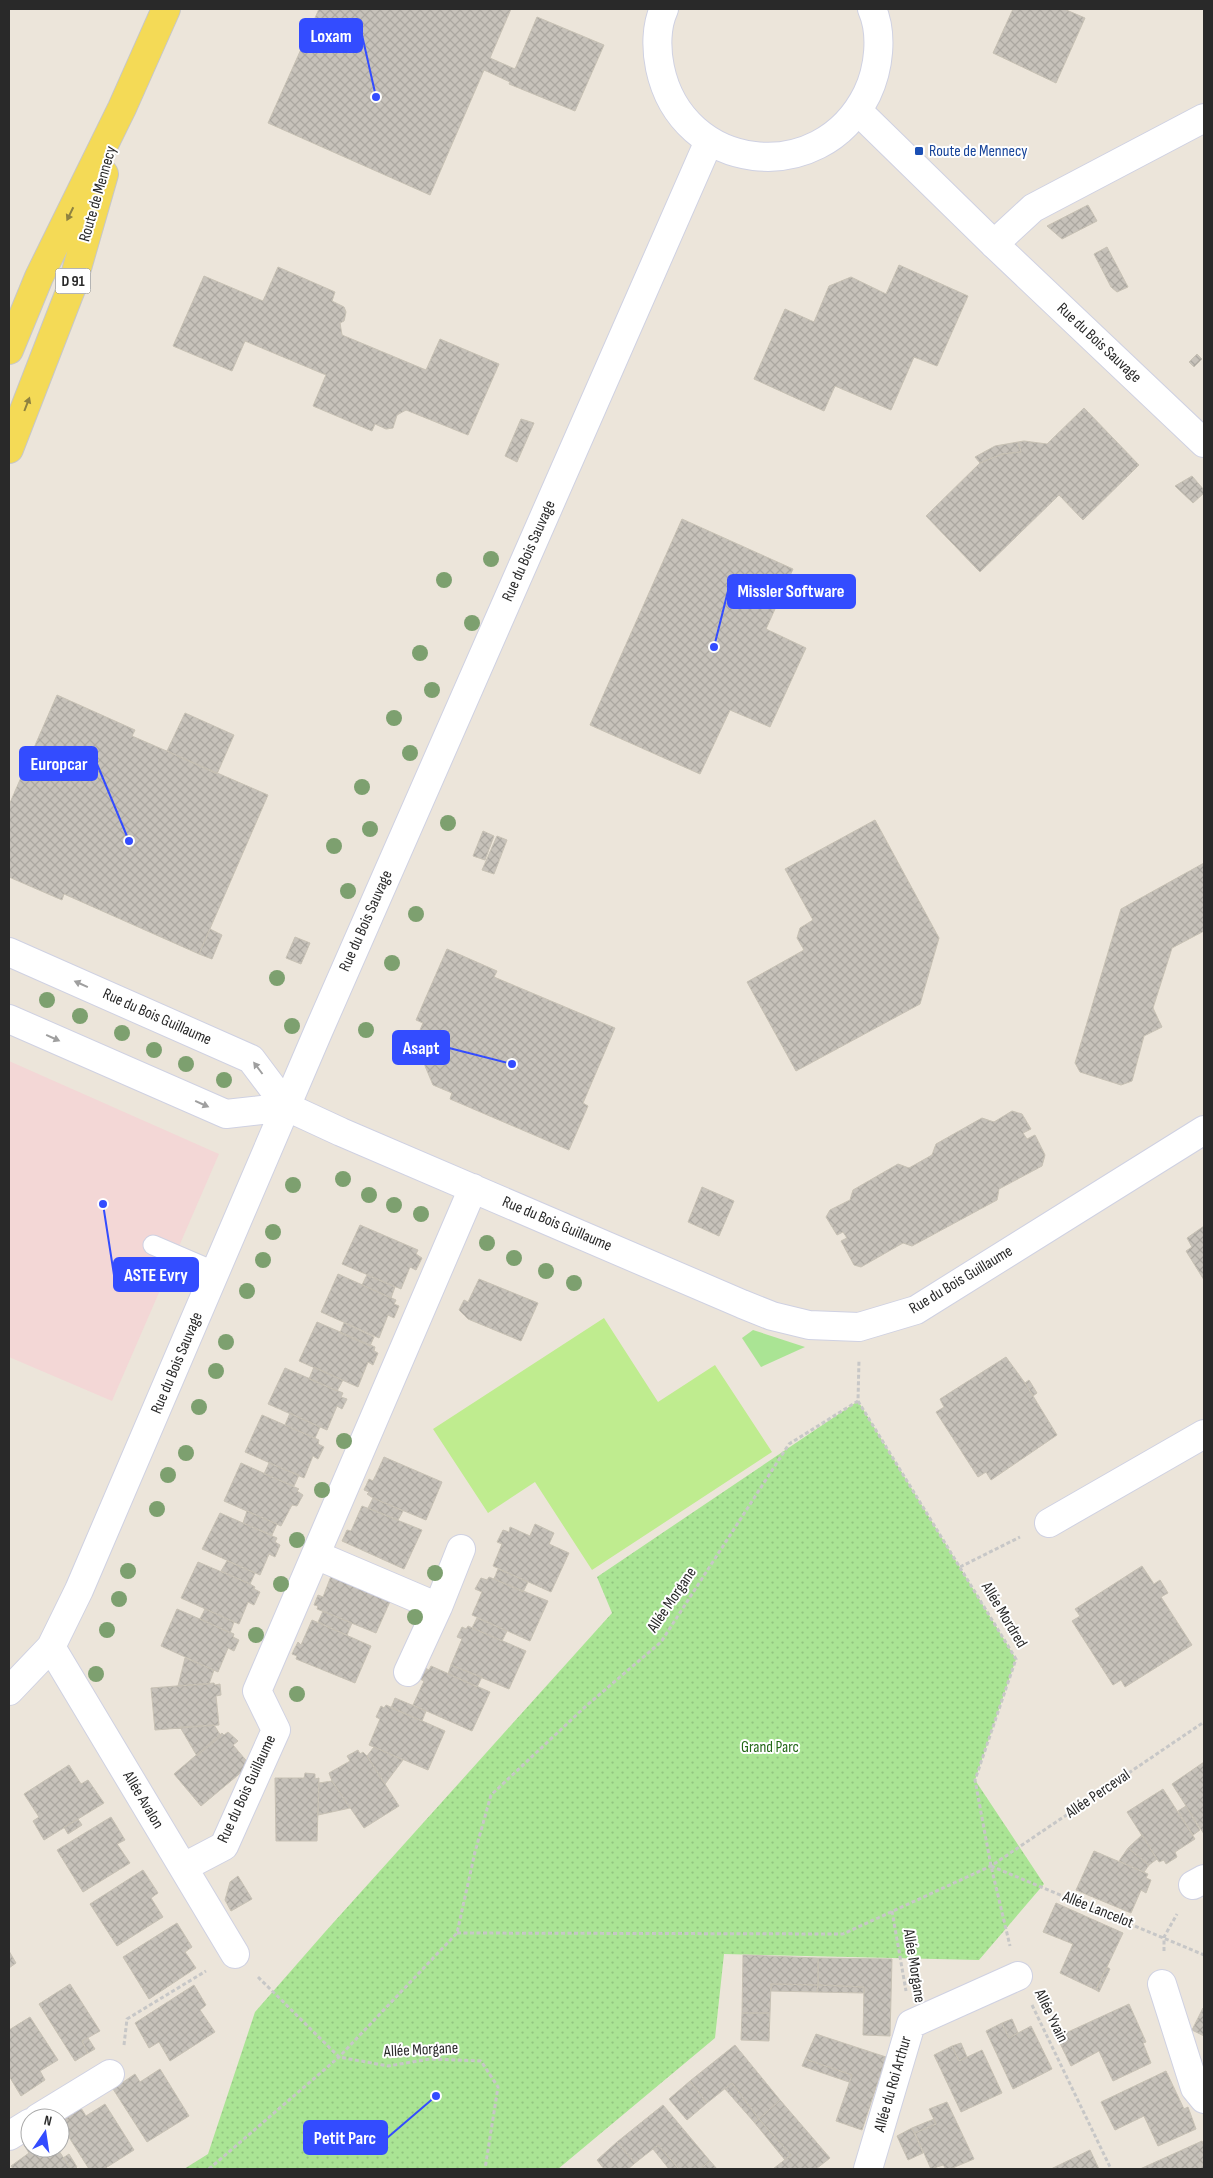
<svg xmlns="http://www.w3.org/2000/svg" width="1213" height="2178" font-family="'Sofia Sans Condensed',sans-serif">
	<defs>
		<pattern id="park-dots" width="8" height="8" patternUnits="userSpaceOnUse" patternTransform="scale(1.25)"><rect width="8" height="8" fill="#aae494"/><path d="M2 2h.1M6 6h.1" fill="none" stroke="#92c480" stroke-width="1.8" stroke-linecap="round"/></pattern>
		<pattern id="building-cross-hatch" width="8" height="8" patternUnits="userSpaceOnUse" patternTransform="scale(1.25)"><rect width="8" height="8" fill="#c7c2ba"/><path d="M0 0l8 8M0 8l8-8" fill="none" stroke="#aba7a0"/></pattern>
	</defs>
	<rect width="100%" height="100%" fill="#ece5da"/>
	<path fill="#f3d7d6" d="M9,1061l210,93 -107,247 -103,-44z"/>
	<path fill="#aae494" d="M753,1330l52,17 -44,20 -19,-29z"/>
	<path fill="url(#park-dots)" d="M858,1401l158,258 -41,121 69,104 -65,76 -255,-6 -9,84 -157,131h-374l24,-15 47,-142 70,-80 287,-319 -15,-36z"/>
	<path fill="#bfec8f" d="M604,1318l54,84 57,-37 57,87 -180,118 -57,-88 -47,31 -55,-84z"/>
	<path fill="url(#building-cross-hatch)" stroke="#c7c1b4" d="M319,9h192l-21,49 25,11 22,-52 67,28 -29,66 -66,-27 1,-2 -26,-12 -54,125 -162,-72z
		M1013,9h51l21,9 -29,65 -63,-30z
		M1088,205l9,16 -35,18 -15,-13z
		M1107,247l21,40 -11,5 -6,-5 -17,-33z
		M899,265l69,31 -31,70 -23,-9 -23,53 -56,-24 -11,25 -70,-32 31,-70 29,13 15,-36 22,-9 35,17z
		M278,267l57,25 -3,9 12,6 2,5 -2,9 -4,2 2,12 84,35 14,-31 59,25 -31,71 -62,-25 -9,5 -4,13 -7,1 -11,-5 -3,7 -59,-25 13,-31 -81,-34 -13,30 -59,-25 31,-70 59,25z
		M1197,354l5,5 -8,8 -5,-5z
		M1084,408l55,57 -56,55 -24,-25 -79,77 -54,-56 54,-53 22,-9 19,-2 -3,-10 6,-1 23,3z
		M521,419l13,4 -17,39 -12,-6z
		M1018,442l3,10 -19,2 -22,9 -5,-6 20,-11z
		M1192,476l12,14v3l-11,10 -18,-17z
		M682,519l111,50 -27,60 40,19 -36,79 -40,-17 -30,64 -110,-49z
		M57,695l78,35 -3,6 136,59 -69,159 -135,-60 -2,6 -53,-23v-72z
		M185,713l49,22 -17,39 -50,-23z
		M875,820l64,118 -19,66 -124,67 -49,-89 57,-32 -7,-12 3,-10 13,-8 -28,-51z
		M483,831l11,5 -9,24 -12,-4z
		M497,836l10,4 -13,34 -12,-4z
		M1204,863v68l-32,17 -19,60 9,19 -18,9 -12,45 -11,4 -41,-13 -5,-9 46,-154z
		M210,929l12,6 -10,24 -13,-5z
		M295,937l15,6 -9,21 -15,-6z
		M447,949l50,22 -3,6 121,51 -32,75 5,3 -19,44 -119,-51 2,-6 -19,-8 -18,-43 8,-19 -7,-3z
		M1012,1111l10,3 9,15 -8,4 4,6 8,-4 10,20 -3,11 -43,23 -2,11 -85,46 -9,-3 -42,24 -7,-2 -13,-24 6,-3 -4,-6 -6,3 -11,-18 4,-7 20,-10 3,-10 45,-26 11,4 23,-13 4,-11 46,-26 12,4z
		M702,1187l32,14 -15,35 -31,-14z
		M360,1225l58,25 -2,4 6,4 -6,12 -6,-3 -9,22 -59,-25z
		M1204,1226v54l-18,-29 6,-4 -5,-9z
		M338,1274l58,26 -2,4 5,2 -5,12 -6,-3 -9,23 -58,-26z
		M367,1275l28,12 -4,11 -29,-13z
		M479,1279l59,24 -17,38 -53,-22 -9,-9 5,-10 4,2z
		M317,1322l58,25 -1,4 4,2 -5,12 -5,-3 -10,25 -59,-26z
		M344,1323l30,14 -4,9 -30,-13z
		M1006,1357l19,26 32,52 -66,45 -5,-8 -8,5 -42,-65 8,-5 -4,-8z
		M314,1367l29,13 -6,11 -28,-12z
		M285,1368l58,25 -2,4 6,2 -5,10 -5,-3 -10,24 -59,-26z
		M1029,1380l8,13 -4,3 -8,-13z
		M290,1413l30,14 -5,11 -30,-13z
		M262,1415l57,25 -1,4 6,3 -6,12 -5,-3 -9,22 -59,-26z
		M384,1457l58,25 -16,38 -53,-22 -6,-4 2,-2 -5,-2 5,-11 4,2z
		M241,1463l58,26 -2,2 6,4 -6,11 -5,-1 -11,21 -57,-25z
		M269,1463l30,12 -5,11 -30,-12z
		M373,1498l30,13 -5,9 -30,-12z
		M362,1506l60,24 -18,39 -62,-28 5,-11 4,1z
		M247,1511l30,13 -5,11 -29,-12z
		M220,1513l57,25 -2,4 5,3 -5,12 -6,-3 -9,21 -58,-26z
		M535,1524l19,9 -5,11 20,9 -18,39 -58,-26 9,-22 -5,-2 6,-12 6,2 1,-5 20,9z
		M227,1561l28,12 -5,11 -29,-13z
		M198,1562l52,22 5,3 -1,2 6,3 -6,13 -6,-3 -9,22 -58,-26z
		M1142,1566l12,18 6,-4 8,13 -7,4 31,48 -67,42 -4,-7 -8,5 -41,-64 8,-5 -5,-7z
		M498,1569l30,13 -5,10 -29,-13z
		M333,1571l59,26 -16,36 -59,-24 1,-3 -4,-1 4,-10 5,2z
		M489,1577l59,24 -18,40 -58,-26 10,-23 -7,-3 6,-11 6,2z
		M177,1609l57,25 -1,3 6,3 -5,11 -6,-3 -10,24 -57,-26z
		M205,1609l29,13 -4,11 -30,-14z
		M323,1611l29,12 -5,12 -29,-13z
		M477,1618l30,13 -5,10 -30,-13z
		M312,1620l59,26 -16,37 -59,-24 1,-3 -5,-2 6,-12 3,3z
		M468,1626l58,25 -17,38 -58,-24 11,-26 -5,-2 5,-10 4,2z
		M185,1658l29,12 -5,14 -31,2z
		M451,1665l31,12 -5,10 -29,-13z
		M431,1666l59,26 -18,39 -59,-26 11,-24 -4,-2 5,-11 4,2z
		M214,1683l1,2 5,-1 1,11 -5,1 3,29 -64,5 -4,-42z
		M395,1698l31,13 -4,10 -31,-13z
		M386,1705l59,26 -17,39 -59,-25 11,-26 -4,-2 5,-11 3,2z
		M214,1725l7,11 -24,20 -17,-29z
		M228,1732l10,9 -5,4 17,20 -49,41 -27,-32 48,-41 2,2z
		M374,1747l29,13 -18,24 -18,-28z
		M358,1750l2,4 3,-2 4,4 32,50 -35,22 -32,-47 -3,-8 21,-12 -3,-5z
		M1204,1762v72l-32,-50z
		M69,1765l12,19 7,-4 16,23 -60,37 -11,-19 6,-4 -15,-23z
		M305,1773l10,1v5l4,-1 -2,63h-41l-1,-63h29z
		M332,1781l18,27 -32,7 1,-32z
		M1163,1789l32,50 -20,13 2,5 -11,7 -2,-4 -5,2 -32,-50z
		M1186,1806l14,24 -7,5 -15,-24z
		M111,1817l14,23 -8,4 13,19 -47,29 -26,-42z
		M78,1819l4,6 -14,9 -4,-7z
		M1142,1835l15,24 -8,6 -21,-17z
		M1128,1848l21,17 -5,7 -25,-11z
		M1094,1851l54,23 -2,4 5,2 -5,13 -5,-3 -10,23 -55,-23z
		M143,1870l15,23 -7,5 12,19 -46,29 -27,-42z
		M238,1876l14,23 -21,12 -6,-11 5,-18z
		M1056,1903l67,30 -27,57 -36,-17 13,-29 -30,-12z
		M177,1923l15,24 -7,5 11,16 -47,31 -26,-42z
		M9,1951l7,12 -7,5z
		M743,1955l75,3v27l-47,-1 -1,29h-28z
		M818,1958l74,1 -2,77 -27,-1 1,-48 -46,-2z
		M1107,1967l3,2 -11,23 -3,-2z
		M70,1984l30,47 -18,10 6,12 -13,8 -36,-57z
		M771,1984l47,1 -1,7 -46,-1z
		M194,1985l12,20 -6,5 15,22 -45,29 -11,-19 -10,6 -14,-25z
		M818,1985l46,2v6l-47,-1z
		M1129,2004l17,38 -3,1 8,20 -38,18 -14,-30 -28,15 -14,-29z
		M1203,2008l1,1v27l-12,-6z
		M742,2013h28l-1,28 -28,-1z
		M30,2017l28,43 -18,11 5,9 -24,16 -12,-20v-46z
		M1012,2019l6,14 -9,5 -7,-15z
		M1002,2023l7,15 22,-12 21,43 -39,20 -27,-58z
		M816,2034l70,23 -24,73 -26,-9 16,-46 -47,-16z
		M88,2038l7,11 -7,4 -6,-12z
		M961,2043l6,14 -8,4 -7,-15z
		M735,2045l45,55 -21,19 -27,-36 -25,20 -17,-22z
		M952,2046l7,15 23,-11 20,43 -41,19 -27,-57z
		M805,2059l47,16 -3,7 -47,-16z
		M160,2069l29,47 -42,26 -34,-53 22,-15 5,8z
		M1166,2071l18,38 4,-2 8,22 -38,17 -14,-30 -29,14 -14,-28z
		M690,2081l17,22 -20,17 -18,-21z
		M732,2083l27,36 -5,3 -29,-33z
		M780,2100l50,58 -14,11h-43l18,-14 -32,-36z
		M947,2102l27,57 -24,10h-4l-3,-4 -12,4 -16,-36 21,-9 -7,-15z
		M105,2104l29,46 -30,19h-15l-29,-46 21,-15 5,8z
		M663,2105l47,56 -10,8h-21l-21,-24 -23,18 -18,-21z
		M759,2119l32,36 -6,5 -31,-38z
		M934,2119l2,5 -21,9 -3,-5z
		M912,2128l11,25 -15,7 -11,-24z
		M1202,2141l2,4v24h-64z
		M30,2142v6h27l14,21h-58l-2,-3 18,-13 -5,-8z
		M617,2142l18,21 -7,6h-24l-7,-9z
		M658,2145l21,24h-10l-16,-20z
		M1090,2150l9,19h-48z
		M69,2154l8,13 -2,2h-4l-8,-11z
		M710,2161l7,8h-17z"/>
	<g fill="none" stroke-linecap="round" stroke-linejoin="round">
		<g stroke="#cfd1e2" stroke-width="21">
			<path id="lane" d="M153,1245l63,27"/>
		</g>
		<g stroke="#cfd1e2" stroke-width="30">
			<path id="street" d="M664,9c-8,17 -8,40 -4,59 22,105 160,121 207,26 12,-25 16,-60 5,-85
				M994,244l39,-36 171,-90
				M9,952l242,107 36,48 54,25 401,172 30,12 37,9 50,2 57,-17 288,-180
				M9,1019l217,95 61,-7
				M1049,1523l155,-89
				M316,1555l122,52 23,-58
				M51,1647l184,307
				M408,1672l30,-65
				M9,1691l42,-44 28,-57 239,-558 391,-891
				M184,1867l40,-21 52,-116 -19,-39 216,-503
				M1193,1885l11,-6
				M1162,1984l33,104 9,11
				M38,2118l72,-44
				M9,2136l21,-13
				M868,2169l43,-145 107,-48"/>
		</g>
		<g stroke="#cfd1e2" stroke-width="30">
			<path id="secondary" d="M858,111l136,133 210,199"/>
		</g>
		<g stroke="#c7c7c7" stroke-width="30">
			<path id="primary" d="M9,350l30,-73 83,-169 44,-99
				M9,449l62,-160 33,-115"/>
		</g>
		<path stroke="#c7c7c7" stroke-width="3" stroke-dasharray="4 2.5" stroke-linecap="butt" d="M858,1401l158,258 -41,121 16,86 19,80
			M960,1567l60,-30
			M991,1866l213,89
			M892,1911l14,80
			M457,1933l386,1 148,-68 213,-144
			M1164,1951v-14l13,-23
			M258,1977l81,80 49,9 42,-7 51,2 17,26 -13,82
			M1032,2005l79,164
			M124,2045l3,-26 79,-48
			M209,2169l130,-112 118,-124 18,-81 16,-57 95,-89 75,-64 128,-198 69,-43 1,-41"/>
		<use href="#lane" stroke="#fff" stroke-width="19"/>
		<use href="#street" stroke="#fff" stroke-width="28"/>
		<use href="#secondary" stroke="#fff" stroke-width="28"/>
		<use href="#primary" stroke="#f4da56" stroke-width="28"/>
	</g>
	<g fill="#7da06f">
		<circle cx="491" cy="559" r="8"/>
		<circle cx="444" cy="580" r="8"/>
		<circle cx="472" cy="623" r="8"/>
		<circle cx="420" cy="653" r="8"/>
		<circle cx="432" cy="690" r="8"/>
		<circle cx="394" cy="718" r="8"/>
		<circle cx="410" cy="753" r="8"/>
		<circle cx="362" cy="787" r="8"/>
		<circle cx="448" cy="823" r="8"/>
		<circle cx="370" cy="829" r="8"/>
		<circle cx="334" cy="846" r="8"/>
		<circle cx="348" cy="891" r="8"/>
		<circle cx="416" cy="914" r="8"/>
		<circle cx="392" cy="963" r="8"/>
		<circle cx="277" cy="978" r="8"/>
		<circle cx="47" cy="1000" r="8"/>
		<circle cx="80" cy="1016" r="8"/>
		<circle cx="292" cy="1026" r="8"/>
		<circle cx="366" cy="1030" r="8"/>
		<circle cx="122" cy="1033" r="8"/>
		<circle cx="154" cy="1050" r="8"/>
		<circle cx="186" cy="1064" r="8"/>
		<circle cx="224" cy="1080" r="8"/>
		<circle cx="343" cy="1179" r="8"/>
		<circle cx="293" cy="1185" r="8"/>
		<circle cx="369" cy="1195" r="8"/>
		<circle cx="394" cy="1205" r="8"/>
		<circle cx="421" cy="1214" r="8"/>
		<circle cx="273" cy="1232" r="8"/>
		<circle cx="487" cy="1243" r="8"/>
		<circle cx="514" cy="1258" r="8"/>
		<circle cx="263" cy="1260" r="8"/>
		<circle cx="546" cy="1271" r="8"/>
		<circle cx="574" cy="1283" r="8"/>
		<circle cx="247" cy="1291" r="8"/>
		<circle cx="226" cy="1342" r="8"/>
		<circle cx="216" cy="1371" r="8"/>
		<circle cx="199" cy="1407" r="8"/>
		<circle cx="344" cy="1441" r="8"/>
		<circle cx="186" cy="1453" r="8"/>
		<circle cx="168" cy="1475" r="8"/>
		<circle cx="322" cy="1490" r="8"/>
		<circle cx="157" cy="1509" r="8"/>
		<circle cx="297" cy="1540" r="8"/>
		<circle cx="128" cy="1571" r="8"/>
		<circle cx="435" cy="1573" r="8"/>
		<circle cx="281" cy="1584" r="8"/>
		<circle cx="119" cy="1599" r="8"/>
		<circle cx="415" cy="1617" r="8"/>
		<circle cx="107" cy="1630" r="8"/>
		<circle cx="256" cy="1635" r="8"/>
		<circle cx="96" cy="1674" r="8"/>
		<circle cx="297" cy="1694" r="8"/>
	</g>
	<defs><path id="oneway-solid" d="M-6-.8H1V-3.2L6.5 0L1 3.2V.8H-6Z" transform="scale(1.25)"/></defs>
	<g fill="#8e8240">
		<use href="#oneway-solid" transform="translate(70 214) rotate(116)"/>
		<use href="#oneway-solid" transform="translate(27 404) rotate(-69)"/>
	</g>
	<g fill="#9f9f9f">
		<use href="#oneway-solid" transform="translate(81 984) rotate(-156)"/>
		<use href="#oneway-solid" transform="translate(53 1038) rotate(24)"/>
		<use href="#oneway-solid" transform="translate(258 1068) rotate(-127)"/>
		<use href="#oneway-solid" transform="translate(202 1104) rotate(24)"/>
	</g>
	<rect fill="#1a4fb4" stroke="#fff" stroke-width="2" x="914" y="146" width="10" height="10" rx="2.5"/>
	<g text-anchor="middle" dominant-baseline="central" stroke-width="4" stroke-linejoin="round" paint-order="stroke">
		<rect fill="#fff" stroke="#696969" stroke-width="1" x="55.5" y="268.5" width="35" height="25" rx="4"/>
		<g font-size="15" font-weight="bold" fill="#292929">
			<text x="73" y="281">D 91</text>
		</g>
		<g font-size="16" fill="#164399" stroke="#fff" text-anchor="start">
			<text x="929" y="151">Route de Mennecy</text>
		</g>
		<g font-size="16" fill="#292929" stroke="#fff">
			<text transform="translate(98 194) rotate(-74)">Route de Mennecy</text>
			<text transform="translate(1099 343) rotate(43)">Rue du Bois Sauvage</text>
			<text transform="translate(529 551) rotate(-66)">Rue du Bois Sauvage</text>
			<text transform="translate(366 921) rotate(-66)">Rue du Bois Sauvage</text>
			<text transform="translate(157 1017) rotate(24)">Rue du Bois Guillaume</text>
			<text transform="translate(557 1224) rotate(23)">Rue du Bois Guillaume</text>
			<text transform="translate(961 1280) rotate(-31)">Rue du Bois Guillaume</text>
			<text transform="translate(177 1363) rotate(-67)">Rue du Bois Sauvage</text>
			<text transform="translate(672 1600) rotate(-56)">Allée Morgane</text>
			<text transform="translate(1004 1615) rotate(59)">Allée Mordred</text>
			<text transform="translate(247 1789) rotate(-65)">Rue du Bois Guillaume</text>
			<text transform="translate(1098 1794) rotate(-34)">Allée Perceval</text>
			<text transform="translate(143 1800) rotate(59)">Allée Avalon</text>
			<text transform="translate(1098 1910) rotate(22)">Allée Lancelot</text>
			<text transform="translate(914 1966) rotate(81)">Allée Morgane</text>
			<text transform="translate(1051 2016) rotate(64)">Allée Yvain</text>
			<text transform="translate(421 2050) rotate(-3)">Allée Morgane</text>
			<text transform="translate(893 2084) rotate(-74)">Allée du Roi Arthur</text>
		</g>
		<g font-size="16" fill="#236717" stroke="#fff">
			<text x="770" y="1747">Grand Parc</text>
		</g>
	</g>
	<path fill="none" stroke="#334cff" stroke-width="2" d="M376 97L362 35M714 647L728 591M129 841L97 764M512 1064L449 1048M103 1204L114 1275M436 2096L387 2138"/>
	<g fill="#334cff" stroke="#fff" stroke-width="2">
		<circle cx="376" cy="97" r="5"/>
		<circle cx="714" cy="647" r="5"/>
		<circle cx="129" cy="841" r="5"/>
		<circle cx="512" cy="1064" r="5"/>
		<circle cx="103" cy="1204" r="5"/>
		<circle cx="436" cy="2096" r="5"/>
	</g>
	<g fill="#334cff" stroke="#334cff" stroke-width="2">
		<rect x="300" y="19" width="62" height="33" rx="5"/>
		<rect x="728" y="575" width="127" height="33" rx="5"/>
		<rect x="20" y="747" width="77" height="33" rx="5"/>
		<rect x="393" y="1031" width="56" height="33" rx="5"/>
		<rect x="114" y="1258" width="84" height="33" rx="5"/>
		<rect x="304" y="2121" width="83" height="33" rx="5"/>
	</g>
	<g font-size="18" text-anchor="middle" font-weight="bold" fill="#fff">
		<text x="331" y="42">Loxam</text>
		<text x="791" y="597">Missler Software</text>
		<text x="59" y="770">Europcar</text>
		<text x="421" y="1054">Asapt</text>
		<text x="156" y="1281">ASTE Evry</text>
		<text x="345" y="2144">Petit Parc</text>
	</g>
	<rect width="1213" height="2178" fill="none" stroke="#292929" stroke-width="20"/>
	<g transform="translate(45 2133) rotate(13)"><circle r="24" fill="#ffffff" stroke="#a9a9a9"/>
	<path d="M0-4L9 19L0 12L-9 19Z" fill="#334cff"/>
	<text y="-8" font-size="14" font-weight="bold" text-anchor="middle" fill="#292929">N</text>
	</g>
</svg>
